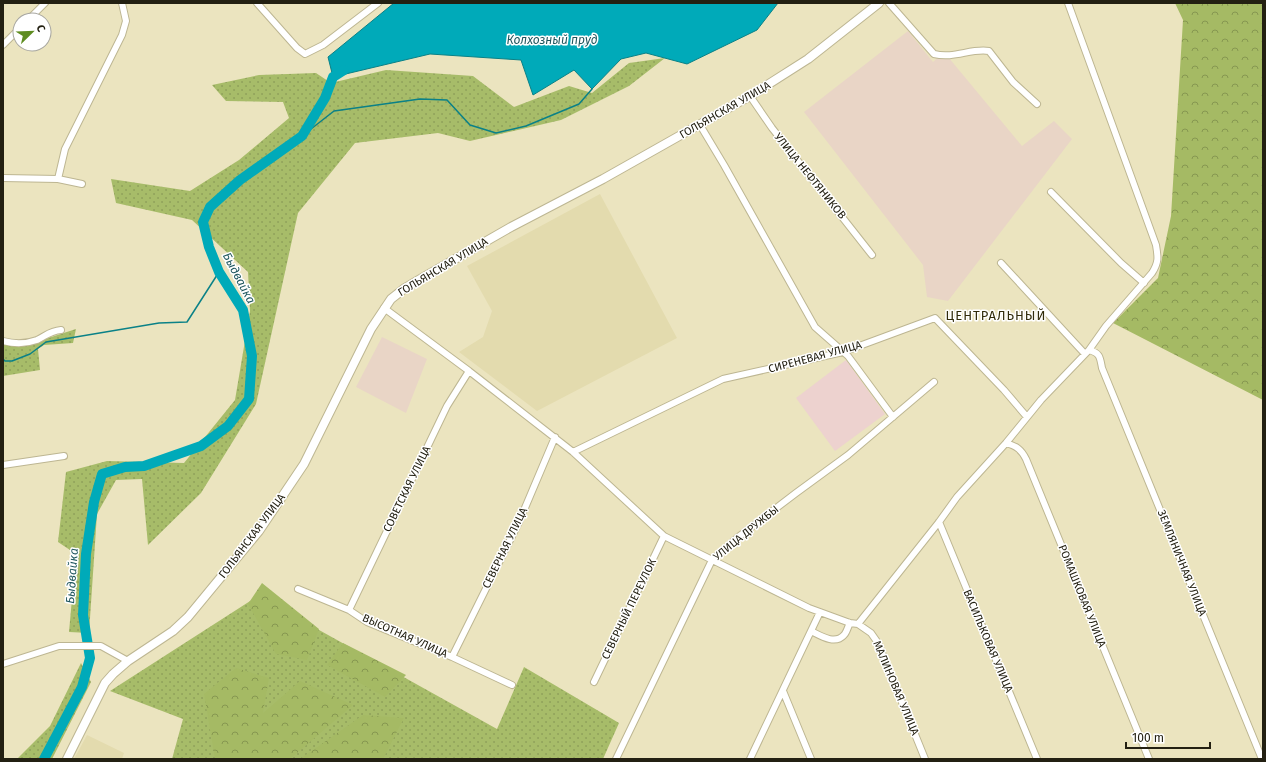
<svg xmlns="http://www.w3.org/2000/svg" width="1266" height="762" font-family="'Fira Sans',sans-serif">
	<defs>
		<pattern id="grass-dots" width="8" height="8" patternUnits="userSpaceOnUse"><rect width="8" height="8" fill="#a7bc69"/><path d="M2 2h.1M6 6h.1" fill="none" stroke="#8fa15a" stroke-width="1.8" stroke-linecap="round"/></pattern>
		<pattern id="forest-crowns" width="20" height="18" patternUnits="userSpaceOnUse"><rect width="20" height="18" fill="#a5ba64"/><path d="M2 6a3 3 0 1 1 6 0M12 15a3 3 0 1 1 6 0" fill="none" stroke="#869751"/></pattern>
	</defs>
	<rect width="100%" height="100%" fill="#ebe4bf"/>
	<path fill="#e3dbae" d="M600,194l77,144 -140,73 -78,-59 24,-15 9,-26 -25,-45z
		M87,735l37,18 -2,6h-48z"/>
	<path fill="#e9d5c6" d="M908,31l25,31 11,-10 78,94 32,-25 18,18 -124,162 -21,-4 -4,-32 -119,-153z
		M382,337l45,22 -21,54 -50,-26z"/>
	<path fill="#edd2cf" d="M846,360l39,54 -50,37 -39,-53z"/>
	<path fill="url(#grass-dots)" d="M665,58l-36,28 -68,34 -91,21 -32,-8 -83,10 -57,70 -42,191 -55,89 -53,52 -6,-66 -26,1 -19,34 -8,119 -20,-1 7,-78 -18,-12 8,-70 41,-11 77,2 51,-63 15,-89 -2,-39 -56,-52 -76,-17 -5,-24 79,12 49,-31 50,-42 -6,-16 -57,-1 -14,-16 47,-10 57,-2 15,10 55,-13 87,6 41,31 55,-21 23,7 37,-30z
		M76,329l-3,14 -29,2 -6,4 2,21 -37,6v-33l33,-1z
		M258,596l239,133 27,-62 95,56 -16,36h-431l11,-40 -73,-28z
		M81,663l10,19 -39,77h-35l33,-33z"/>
	<path fill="url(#forest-crowns)" d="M1175,3h88v397l-150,-77 45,-45 13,-62 12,-196z
		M262,583l57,46 -12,31 -31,-6 -28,-50z
		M343,643l63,32 -21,22 -58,-32z
		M236,668l33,10 -6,35 37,-32 53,24 -63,54h-75l-11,-65z
		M363,715l41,3 -21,41h-83z"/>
	<path fill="#00aab9" stroke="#0a8187" d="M394,3h384l-21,27 -70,34 -41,-11 -25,6 -29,30 -18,-19 -41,25 -12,-35 -91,-6 -97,23 -5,-20z"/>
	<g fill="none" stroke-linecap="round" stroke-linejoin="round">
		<path stroke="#0a8187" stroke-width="1.5" d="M302,136l32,-25 86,-12 27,1 23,25 26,8 30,-7 53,-22 13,-15
			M3,359l2,2h7l18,-7 16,-12 113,-19 28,-1 32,-50"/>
		<path stroke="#00aab9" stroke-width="10" d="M44,759l38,-72 8,-29 -7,-43 3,-61 8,-52 8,-28 23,-7 19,-1 57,-20 27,-20 21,-27 3,-43 -9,-46 -24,-38 -10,-25 -6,-25 7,-15 30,-27 62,-44 23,-38 8,-21 11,-7"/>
		<g stroke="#bdb692" stroke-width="8">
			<path id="street" d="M257,3l40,45 8,6 18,-9 55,-42
				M889,3l45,51c20,5 37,-6 55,-3l24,31 24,22
				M1068,3l88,242c2,12 3,17 -4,28l-46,53 -17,24
				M28,20l17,-17
				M3,45l17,-17
				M750,96l22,32 100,127
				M700,125l24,40 91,162 33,29 45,61
				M3,178l55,1 24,5
				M58,179l7,-30 57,-114 4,-14 -4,-18
				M1051,192l70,71 23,20
				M1001,263l84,91
				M384,308l85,63 104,81 91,84 145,72 41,15 8,1 81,-102 18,-25 49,-54 35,-43 48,-50c11,3 11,7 13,18l160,391
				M3,341c11,3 23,3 34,-1 10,-5 13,-9 24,-10
				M1006,443c10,3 15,6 20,16l123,300
				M573,452l150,-73 120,-27 92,-34 69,72 23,27
				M3,465l61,-9
				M939,522l98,237
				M298,589l51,21 18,12 85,35 60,28
				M349,610l98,-204 22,-35
				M858,624l13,9 7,10 47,116
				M811,631c10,5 24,14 33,4 3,-3 4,-9 6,-12
				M452,657l67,-135 36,-85
				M3,664l56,-18h42l27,15
				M594,682l70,-146
				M783,691l28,68
				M616,759l96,-199 25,-22 59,-45 52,-38 86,-73
				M750,759l70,-147"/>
		</g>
		<g stroke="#bdb692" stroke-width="10">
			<path id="secondary" d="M67,759l38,-76 8,-9 15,-13 45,-30 15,-14 71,-86 45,-67 67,-135 20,-30 14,-11 17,-10 89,-51 92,-48 147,-83 58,-37 71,-56"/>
		</g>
		<use href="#street" stroke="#fff" stroke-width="6"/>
		<use href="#secondary" stroke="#fff" stroke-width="8"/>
	</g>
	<g text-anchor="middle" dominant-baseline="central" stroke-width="3" stroke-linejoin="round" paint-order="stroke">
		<g font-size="11" fill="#232012" stroke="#fff">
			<text transform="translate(725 110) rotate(-30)">ГОЛЬЯНСКАЯ УЛИЦА</text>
			<text transform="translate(810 176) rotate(51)">УЛИЦА НЕФТЯНИКОВ</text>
			<text transform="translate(443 267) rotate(-31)">ГОЛЬЯНСКАЯ УЛИЦА</text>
			<text transform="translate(815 357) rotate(-15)">СИРЕНЕВАЯ УЛИЦА</text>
			<text transform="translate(407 489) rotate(-64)">СОВЕТСКАЯ УЛИЦА</text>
			<text transform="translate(746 533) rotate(-39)">УЛИЦА ДРУЖБЫ</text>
			<text transform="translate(252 536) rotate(-53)">ГОЛЬЯНСКАЯ УЛИЦА</text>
			<text transform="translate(505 548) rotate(-64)">СЕВЕРНАЯ УЛИЦА</text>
			<text transform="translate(1182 563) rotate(68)">ЗЕМЛЯНИЧНАЯ УЛИЦА</text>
			<text transform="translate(1082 596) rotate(68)">РОМАШКОВАЯ УЛИЦА</text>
			<text transform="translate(629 609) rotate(-64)">СЕВЕРНЫЙ ПЕРЕУЛОК</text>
			<text transform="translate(405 636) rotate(24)">ВЫСОТНАЯ УЛИЦА</text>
			<text transform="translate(988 641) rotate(67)">ВАСИЛЬКОВАЯ УЛИЦА</text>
			<text transform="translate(896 688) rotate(67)">МАЛИНОВАЯ УЛИЦА</text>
		</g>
		<g font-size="12" font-style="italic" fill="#1d555c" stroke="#fff">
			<text x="552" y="40">Колхозный пруд</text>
			<text transform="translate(239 278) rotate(62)">Быдвайка</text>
			<text transform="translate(72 576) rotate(-86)">Быдвайка</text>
		</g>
		<g font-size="13" letter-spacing="1" fill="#312b0a" stroke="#fff">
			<text x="996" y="315">ЦЕНТРАЛЬНЫЙ</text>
		</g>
	</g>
	<rect width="1266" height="762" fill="none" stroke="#232012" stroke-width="8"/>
	<g transform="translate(32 32) rotate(67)"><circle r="19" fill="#ffffff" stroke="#a7a6a0"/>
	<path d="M0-3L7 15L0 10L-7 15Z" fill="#5e8c20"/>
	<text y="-6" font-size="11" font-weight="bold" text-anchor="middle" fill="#232012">С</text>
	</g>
	<path d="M1126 742v6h84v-6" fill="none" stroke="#232012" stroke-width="2"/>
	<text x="1132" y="742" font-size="12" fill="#232012" stroke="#ffffff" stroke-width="3" paint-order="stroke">100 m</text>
</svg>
